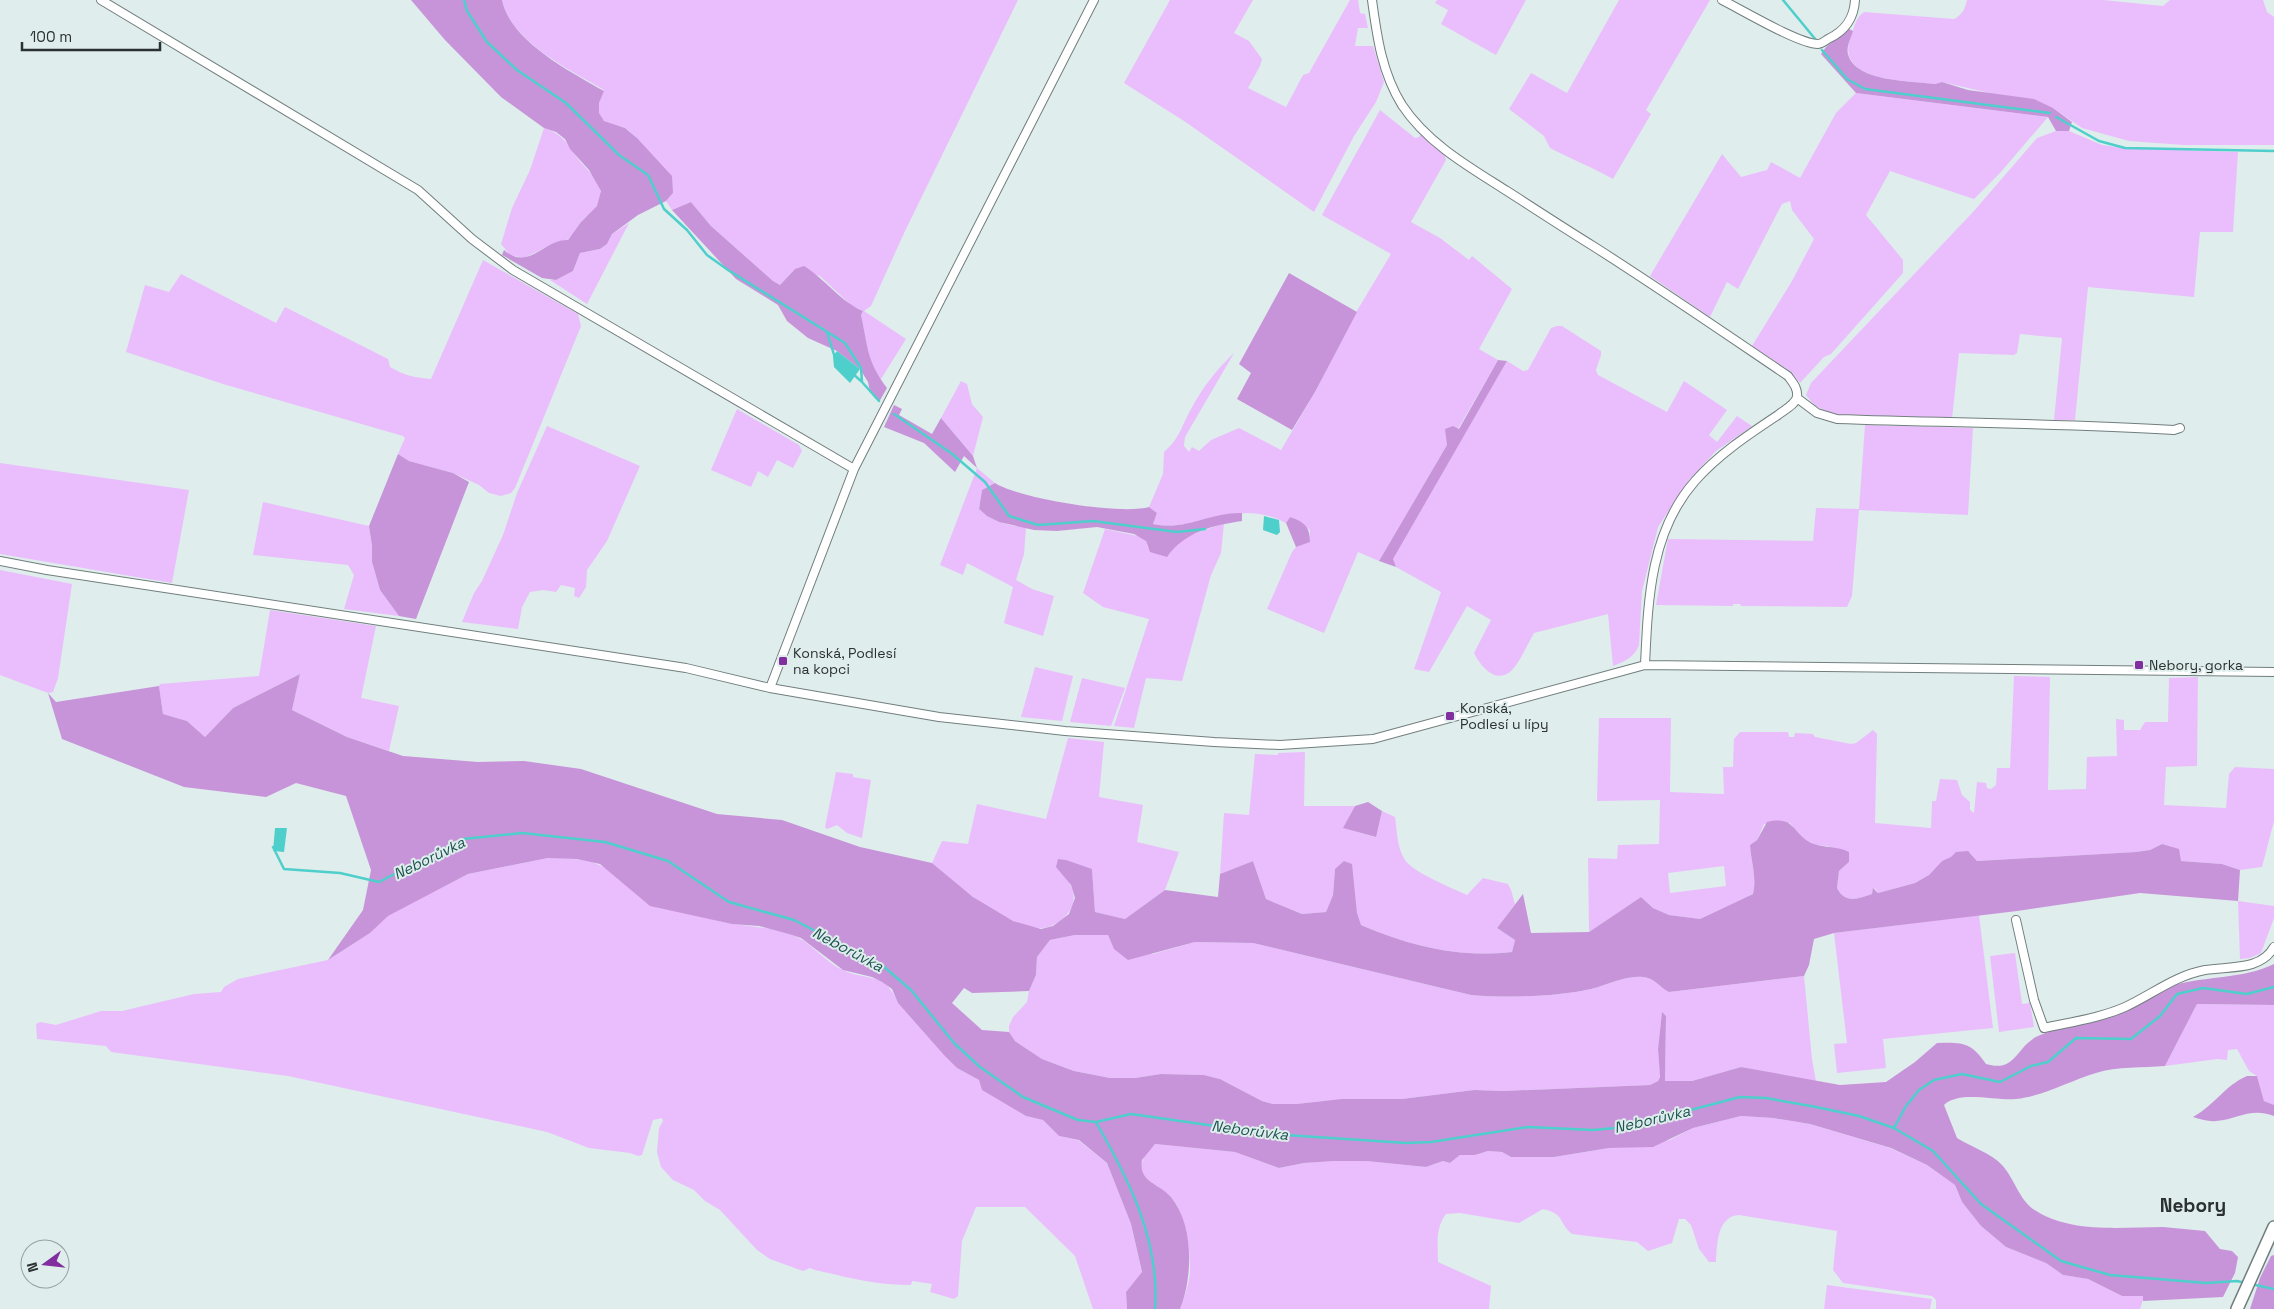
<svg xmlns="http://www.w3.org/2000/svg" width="2274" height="1309" font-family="'Space Grotesk',sans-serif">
	<rect width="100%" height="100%" fill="#dfedec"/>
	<path fill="#eabefc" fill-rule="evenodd" d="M502,0h516l-113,231 -34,75 -7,5 42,28 -25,40c-15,-19 -15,-42 -20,-64l2,-4 -11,-5 -32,-30 -25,-7 -15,16 -7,-4 -62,-55 -20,-24 -19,8 -6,-9 7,-8c-13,-22 -25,-47 -45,-63 -9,-7 -25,-3 -29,-17 -2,-8 2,-16 5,-23 -33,-19 -94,-49 -102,-90z
		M1170,0h83l-19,33 15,8 13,18 -2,7 -12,22 38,19 17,-32 6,-2 41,-73h8l2,13 5,1 3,14h-10l-3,18h18l11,36 -8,20 -22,34 -40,76 -130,-91 -60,-38z
		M1437,0h89l-30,55 -55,-31 7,-14 -13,-7z
		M1619,0h91l-64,110 5,4 -38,65c-21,-12 -42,-20 -63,-31l-6,-12 -35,-27 22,-36 36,20z
		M1967,0h136l60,6 7,-6h93l4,12 7,5v128h-90l-55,-4 -47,-13 -29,-20 -111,-26 -7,2c-27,-3 -99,-2 -85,-45 4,-10 5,-21 14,-27l90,7c8,-4 11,-10 13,-19z
		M1856,93l192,24 -48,56 -26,26 -84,-28 -24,44 37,45v13l-72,81 -7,3 -24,26 -9,-11 -39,-26 40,-65 22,-42 -22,-29 -2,-9 -8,3 -44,85 -11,-7 -17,35 -60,-41 72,-122 19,23 26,-7 4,-8 29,16 36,-65z
		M1380,110l35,28 4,-1 3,-4 22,21 2,6 -35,62 29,16 29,22 3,-4 40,33 -33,60 19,11 -40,69 -11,10v6l-68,116 -21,-9 -34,81 -57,-24 25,-57 4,-5 14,-6v-11l-20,-13 -4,6c-50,-27 -85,10 -133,1l4,-11 -8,-6 14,-33 1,-22c16,-14 17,-25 27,-43 11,-21 26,-40 43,-56l-49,84 -1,9 5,6 3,-5 7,4 12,-11 28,-12 42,22 34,-58 40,-78 36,-60 -69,-39z
		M544,128c21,7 23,17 35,32 10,13 31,28 18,46 -4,6 -11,10 -16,16 -5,6 -8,13 -14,18l-8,1 -35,17 -14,-3 -9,-11 11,-36 18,-38z
		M2056,131h13l33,14 21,3 115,4 -5,80h-33l-6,65 -106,-10 -13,133h-21l8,-82 -42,-4 -3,19 -3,2 -55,-2 -7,66 -121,-5 -17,-9 -8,-10 5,-12 162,-171 64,-74z
		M629,223l-42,81 -37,-24h6l17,-9 7,-18 20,-4 7,-5 5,-10z
		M483,260l95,54 3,12 -66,162 -4,5 -10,3 -12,-3 -10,-8 -26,-12 -44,-12 -11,-7 7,-16 -2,-2 -180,-52 -97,-32 19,-67 24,7 12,-18 95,49 9,-16 103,52 2,8c16,9 23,10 41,12z
		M1557,326h5l39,25v4l-5,15 2,5 69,37 17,-31 43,29 -18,25 8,7 20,-26 15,10 -36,25 -27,29 -31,47 -16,64 -3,54c-5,13 -14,16 -26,21l-5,-52 -74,19c-6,10 -15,31 -23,38 -16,14 -31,-6 -37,-18l17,-33 -24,-14 -38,66 -15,-3 27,-77 -45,-25 -4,-8 115,-198 16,10 5,-1 23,-42z
		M961,381l6,3 5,20 11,13 -10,39 -32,-38z
		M737,409l62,36 3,6 -9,17 -16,-8 -9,17 -10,-6 -7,16 -40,-17z
		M1865,425l108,3 -5,87 -109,-5 -7,86 -5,11 -106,-1 -1,-2h-7v2l-77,-1 12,-66 145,2 3,-33 43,1z
		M547,426l93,40 -33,75 -20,29 -1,17 -7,11 -5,-2 1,-8 -14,-3 -5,7 -13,-2 -13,2 -8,15 -4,22 -56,-7 12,-29 8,-12 21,-46 14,-42z
		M0,463l189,27 -17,93 -172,-29z
		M977,468l18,15 -13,7 -3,19c13,12 29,17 47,18l-2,27 -8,26 16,9 22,7 -11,40 -39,-13 9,-36 -46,-24 -4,12 -23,-10z
		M263,502l106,24 3,20v16l8,28 19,26 -55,-7 10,-34 -6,-10 -95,-10z
		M1224,523l-3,30 -10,22 -29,106 -36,-3 -12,50 -20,-2 35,-107 -46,-12 -20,-14 22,-64 37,8 4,4 2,7 26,-1 12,-10z
		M0,570l72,14 -14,94 -5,14 -5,1 -48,-18z
		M270,610l106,16 -15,72 38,8 -10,45 -42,-14 -55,-27 8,-36 -67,34 -28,29 -18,-16 -24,-7 -4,-28 1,-2 99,-8z
		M1035,667l38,9 -11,45 -41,-4z
		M2014,676l36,1 -2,113 38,-1 1,-32 30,-1 -1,-37 8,1v10h16l5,-8h23l1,-44 29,-1 -1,89 -31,1 -2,38 62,3 3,-34 6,-7 39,2v52l-12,46 -22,3 -18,-6 -41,-3 -19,-17 -12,6 -14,2 -159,9 -7,-8 -28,8 -13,14 -14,8 -37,10 -3,-5 -3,6c-13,5 -27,10 -35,-6l2,-17 10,-9 -21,-16 -12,-1 -14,-7 -12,-15 -26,1 -7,16 -7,5c1,17 7,32 3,49l-53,25 -31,-4 -16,-7 -12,-11 -52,35 -1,-74 29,1 1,-14 41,-1 1,-44 -63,1 2,-83h72l-1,74 54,2 -1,-27h10l1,-28 6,-7h48l1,5h5l1,-4 18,1 2,3 36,7 5,-1 17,-13 4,4 -2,89 56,5 1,-27h4l4,-22 17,1 5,15 8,7v8l4,3 3,-31 9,1 1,5 4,1 5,-4 1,-17h13zM1724,866l2,20 -56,7 -2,-20z
		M1082,678l43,10 -14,38 -41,-4z
		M1068,738l36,4 -5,55 44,8 -6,37 42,10 -14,38 -40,29 -30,-7 -3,-43 -36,-2c19,17 26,37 4,54 -5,3 -11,7 -18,7 -7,1 -22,-4 -29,-7 -30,-13 -56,-37 -81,-58l10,-22 26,3 9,-40 69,15z
		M1305,752l-1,54h51l-11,22 31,9 7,-26 13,6c2,14 2,31 10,43 9,13 47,28 62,35l16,-17 25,6 3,6 4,14 -18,24 18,12 -3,12c-54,6 -102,-6 -151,-27l-26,-56 -2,26 -7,17 -24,2 -36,-15 -13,-38 -33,13 4,-61 25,2 6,-61 23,1v-2z
		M836,772l17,2v3l18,3 -9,58 -15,-5 -10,-8 -10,4 -2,-2z
		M548,858c23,0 44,0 64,14 31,15 61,31 93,44 27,12 57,8 85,18 21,7 33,27 53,36 25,12 41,0 55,33l59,65 22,12 47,36 17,4 16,16 19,4 29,23 24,61 11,49 -16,19 1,17h-34l-18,-53 -50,-49h-49l-14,34 -4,55 -4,3 -24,-7 2,-8 -20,-3 -1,4c-26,0 -50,-4 -74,-10 -10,-3 -18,-3 -27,-7l-7,3 -33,-12 -13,-9 -37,-40 -15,-9 -11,-11 -21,-10 -12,-13 -4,-15 2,-24 4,-7 -1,-3 -9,2 -11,35 -4,1 -8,-3 -41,-5 -42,-16 -259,-56 -177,-24 -5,-6 -69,-7 -1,-15 4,-2 16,3 45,-14h21l72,-17 27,-2 3,-5 14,-8 90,-19 42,-27 17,-17 81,-42z
		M2238,901l36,5v12l-13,35 -11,5 -10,1z
		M1979,915l14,113 -110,11 3,29 -49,5 -3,-29 13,-1 -13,-110z
		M1075,935h33l6,13 39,6 42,-12 58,1 218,52c35,3 85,2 120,-6 17,-4 34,-14 52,-12 12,1 17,10 26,15l135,-16 8,83 4,23 -75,-15 -49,14h-27l1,-65 -4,-3 -4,36 2,27 -2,5 -8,4 -147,6 -29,-1 -72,9 -80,2 -26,3h-23l-11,-3 -42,-22 -16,-4 -43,-1 -26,4h-25l-36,-7 -32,-12 -27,-18 -6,-9v-6l4,-9 14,-15 2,-11 7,-16 1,-18 13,-17z
		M2015,953l7,51 8,-1 4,24 -35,5 -9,-76z
		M2197,1004l77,1v100l-10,-4 -7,-25 -8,-5 -12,-22 -9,1 -1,10 -10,-1 -52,7z
		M1741,1116l32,2 37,6 80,24 37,17 28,20 7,17 19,24 25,21 40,16 17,12 25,4 34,17h22l-4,13h-204v-9l-4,-4 -89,-13 -10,-13 4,-39 -98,-16c-22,1 -22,30 -23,47h-7l-10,-13 -8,-24 -6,-6h-6l-7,24 -24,8 -11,-9 -65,-8c-14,-12 -7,-20 -29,-25l-24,14 -59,-10 -14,1c-11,14 -8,31 -8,48l53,24 -2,23h-309c4,-11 9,-24 10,-37 1,-20 -5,-62 -20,-76 -11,-11 -26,-14 -30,-29l5,-12 10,-11 80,8 44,16 25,-5 31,-2h31l60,6 17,-6 7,2 10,-8h15l13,-4 14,1 9,5h43l55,-9 19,-1 42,-7 23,-12z
		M1827,1285l105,14 -2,10h-106z"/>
	<path fill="#c794da" d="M411,0h91c8,41 69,72 102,91l-5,12v10l5,8 21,7 12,10 35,38 1,17 -7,8 -28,14 -26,19 -5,10 -7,5 -20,4 -7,18 -17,9 -14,-2 -40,-23 2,-5c25,22 41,-12 64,-10l13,-18 16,-16 4,-15 -12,-21 -19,-21 -5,-10 -9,-7 -12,-4 -43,-31 -56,-57z
		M1849,29l4,2c-2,7 -7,16 -5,23 7,28 63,27 87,30l7,-2 26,8 66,9 19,9 19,14 -3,9h-13l-8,-14 -192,-24 -35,-39 5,-7z
		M691,202l20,24 62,55 7,4 15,-16 9,-3c21,13 37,36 59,45l-2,4c7,31 5,45 26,73l-8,14 -9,-10 -2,-10 -8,-13 -23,-18 -29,-13 -21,-17 -9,-16 -42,-26 -64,-69z
		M1289,273l68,39 -42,80 -23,38 -55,-31 14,-26 -12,-9z
		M1498,360l9,1 -114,198 3,8 -17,-6 68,-116 -2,-16 8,-3 6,3z
		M894,405l8,4 -3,6 33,19 9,-16 32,38 4,12 -13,-12 -9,16 -31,-29 -40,-16z
		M398,454l11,7 44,12 16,9 -53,137 -17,-3 -19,-26 -8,-28v-16l-3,-20z
		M995,483c25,16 127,32 154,24l8,6 -4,11c35,7 56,-12 89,-11v8c-28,4 -58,11 -75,36l-17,-5 -4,-11 -12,-7 -37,-7 -40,4 -23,-1 -35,-8 -12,-6 -8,-7 3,-19z
		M1290,517c14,5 20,9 20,25l-14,5 -10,-24z
		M300,674l-8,36 55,27 56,19 75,6 46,-1 57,8 136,45 65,6 78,27 72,16 41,34 40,24 28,8 12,-3 16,-12 6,-16 -4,-13 -15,-18 2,-8 8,1 26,9 3,43 30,7 40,-29 53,7 2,-23 33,-13 13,38 36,15 24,-2 7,-17 2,-26 9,-8 8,3 5,49 4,12c49,21 97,33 151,27l3,-12 -18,-12 26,-34 8,39 58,-1 52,-35 12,11 16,7 31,4 53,-25c4,-17 -2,-32 -3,-49l7,-5 10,-18c30,-7 24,13 47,22 11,4 23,2 35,8v10l-10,9 -2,17c8,16 21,11 35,6l1,-6 5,5 37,-10 14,-8 13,-14 9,-4 5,-5 12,-1 9,10 159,-9 14,-2 12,-6 17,5 2,12 41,3 18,6 -2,31 -98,-8 -123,18 -183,22 -20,6 -5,26 -5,11 -135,16c-10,-5 -14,-14 -26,-15 -18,-2 -35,8 -52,12 -35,8 -85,9 -120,6l-218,-52 -58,-1 -67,18 -14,-11 -6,-14h-33l-25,5 -13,17 -1,18 -7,16 -57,2 -8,-5 -12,15 30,27 27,2 6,9 27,18 32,12 36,7h25l26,-4 43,1 16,4 42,22 11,3h23l46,-5h60l72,-9 29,1 147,-6 8,-4 2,-4 -2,-28 4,-37 4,4 -1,65h27l49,-14 99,18 46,-3 29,-20 22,-19c25,-1 34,-1 49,21 30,9 30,-18 52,-28 20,-10 49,-11 71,-18 23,-7 44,-26 65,-33 32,-9 70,-6 100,-21v41l-77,-1 -32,62c-22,2 -48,0 -69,7 -27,8 -52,23 -80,26 -20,2 -57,-9 -72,6l13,33c14,9 34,15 45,27 12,13 17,34 31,44 37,25 88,18 130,18 14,1 28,3 42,4l15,18 12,2 6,6 -3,16 -12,24 -80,4v-5h-21l-34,-17 -25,-4 -17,-12 -40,-16 -25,-21 -19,-24 -7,-17 -28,-20 -36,-17 -81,-24 -37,-6 -32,-2 -48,12 -40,19 -44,1 -55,9h-43l-9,-5 -14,-1 -13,4h-15l-10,8 -7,-2 -17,6 -60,-6h-31l-31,2 -25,5 -44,-16 -80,-8 -13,16c-4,22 17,23 29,37 23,28 22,80 9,112h-53l-1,-17 16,-20 -11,-48 -24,-61 -28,-23 -20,-4 -16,-16 -17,-4 -44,-26 -3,-10 -22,-12 -13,-13 -46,-52 -6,-14 -10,-7 -10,-5 -29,-7 -42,-32 -12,-4 -30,-8 -27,-2 -82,-18 -50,-42 -23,-5 -29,-1 -80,16 -80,42 -18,17 -42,27 35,-50 8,-40 -25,-74 -50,-13 -30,14 -82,-10 -122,-48 -14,-46 8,9 103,-16 4,28 24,7 18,16 28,-29z
		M1368,802l14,9 -6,26 -33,-9 12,-22z
		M2247,1076h10l7,25 10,4v11c-24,-9 -35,3 -58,5 -7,1 -16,-2 -23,-4 23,-13 31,-31 54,-41z
		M2274,1255v54h-24l10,-31 11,-22z"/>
	<path fill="#4ecfcb" d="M837,351l23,18 -10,14 -16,-16 -1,-11z
		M1264,516l15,4 1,12 -3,3 -14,-5z
		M275,828h12l-3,24 -11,-1z"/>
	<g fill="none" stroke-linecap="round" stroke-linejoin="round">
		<path stroke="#4ecfcb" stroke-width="2.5" d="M464,0l3,11 20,31 30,28 49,33 53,52 29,20 16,34 23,21 20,25 21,15 117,73 16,25 1,14 17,19
			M1783,0l33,40
			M1822,50l25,29 18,10 185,24
			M2056,117l43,24 26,7 149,3
			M827,332l8,26
			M852,373l9,8
			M894,414l57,39 34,29 24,34 29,9 55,-4 84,11 28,-3
			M273,847l11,22 56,4 39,9 84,-43 59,-6 83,9 63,19 61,41 65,18 89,46 28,24 43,53 26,24 43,30 55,23 18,2 35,-8 140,20 135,9 25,-1 97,-15 65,3 33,-3 114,-30 26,1 50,9 43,9 35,12 12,-22 13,-16 15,-10 28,-6 38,8 31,-16 17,-4 28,-24 55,1 29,-23 17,-22 26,-6 44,6 27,-7
			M1096,1122c33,58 64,118 59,187
			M1894,1128l39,23 48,53 80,57 49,14 96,8 31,-2 9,2
			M2251,1284l23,5"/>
		<g stroke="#717e7d" stroke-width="10">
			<path id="minor" d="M101,0l317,190 54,49 41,31 341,199
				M1372,0c5,37 10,73 30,105 25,38 67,62 105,86 28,18 57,37 86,55 66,42 130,86 195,130 5,7 10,12 9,21 -2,8 -13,13 -19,18 -30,20 -59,39 -83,66 -45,51 -47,120 -50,184
				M1722,0c20,10 77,44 96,44 3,0 7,-3 10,-5 17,-8 26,-20 27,-39
				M1797,398l20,15 20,6c112,4 224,4 337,11l6,-2
				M0,561l47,9 639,98 84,20 169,29 126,14 149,11 66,3 93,-6 272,-74 629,7
				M770,688l84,-219 240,-469
				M2016,920l18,80 10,28c27,-6 56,-10 81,-21 28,-13 49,-31 80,-37 24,-4 56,1 69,-23"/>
		</g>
		<g stroke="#717e7d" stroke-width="14">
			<path id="secondary" d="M2237,1309l37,-82"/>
		</g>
		<use href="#minor" stroke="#fff" stroke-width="8"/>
		<use href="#secondary" stroke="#fff" stroke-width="11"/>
	</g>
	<g fill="#812e9e" stroke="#dfedec" stroke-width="2">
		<rect x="778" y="656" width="10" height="10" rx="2.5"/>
		<rect x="2134" y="660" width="10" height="10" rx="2.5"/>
		<rect x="1445" y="711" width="10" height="10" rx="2.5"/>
	</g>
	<g text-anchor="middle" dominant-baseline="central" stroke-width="4" stroke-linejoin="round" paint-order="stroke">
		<g font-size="14" fill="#2b3131" stroke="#dfedec" text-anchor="start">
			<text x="793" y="653">Konská, Podlesí<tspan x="793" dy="16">na kopci</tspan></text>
			<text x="2149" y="665">Nebory, gorka</text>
			<text x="1460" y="708">Konská,<tspan x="1460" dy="16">Podlesí u lípy</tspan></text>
		</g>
		<g font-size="15" font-style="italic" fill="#1c5351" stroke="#dfedec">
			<text transform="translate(429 858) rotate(-26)">Neborůvka</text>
			<text transform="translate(848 949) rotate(28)">Neborůvka</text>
			<text transform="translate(1652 1119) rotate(-13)">Neborůvka</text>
			<text transform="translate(1250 1130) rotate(7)">Neborůvka</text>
		</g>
		<g font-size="19" font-weight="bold" fill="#2b3131" stroke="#dfedec">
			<text x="2193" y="1205">Nebory</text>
		</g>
	</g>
	<g transform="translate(45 1264) rotate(255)"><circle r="24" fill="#dfedec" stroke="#97a2a1"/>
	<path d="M0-4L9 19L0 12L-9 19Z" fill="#812e9e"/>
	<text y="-8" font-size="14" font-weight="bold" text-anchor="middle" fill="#2b3131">N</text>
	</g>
	<path d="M22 42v8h138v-8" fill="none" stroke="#2b3131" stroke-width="2.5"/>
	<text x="30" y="42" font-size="15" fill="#2b3131" stroke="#dfedec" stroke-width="4" paint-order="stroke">100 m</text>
</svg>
